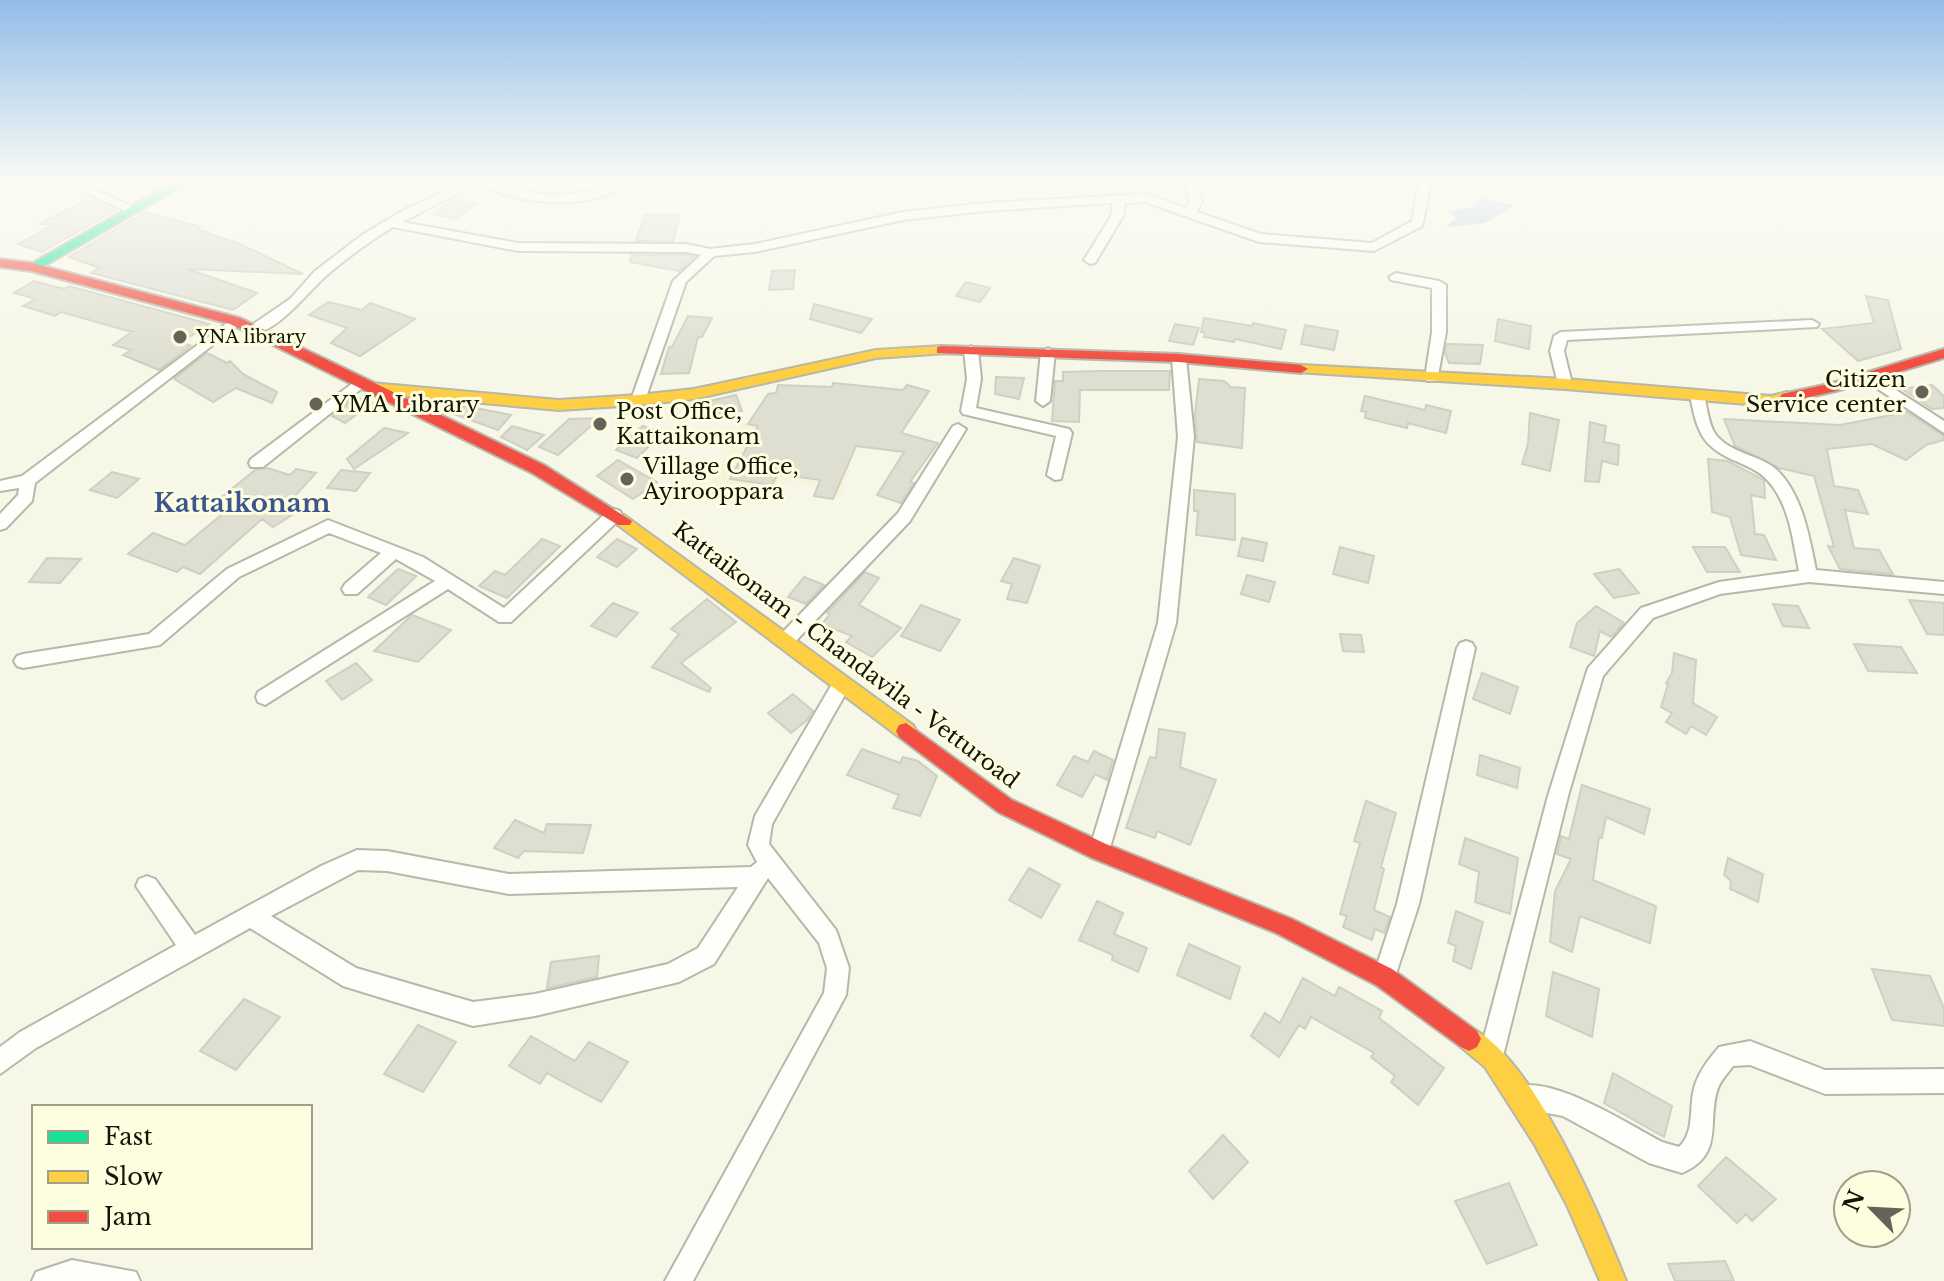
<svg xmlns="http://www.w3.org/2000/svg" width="1944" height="1281" font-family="'Libre Baskerville',serif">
	<rect width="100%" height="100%" fill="#f7f7e7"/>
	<path fill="#f5f5d9" d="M751,418h114l-24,78 -13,-1 -11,-9 -26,-5 -24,13 -40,11 -15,-24 26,-51z"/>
	<path fill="#b7c9ea" d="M1481,198l33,7 -29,18 -39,4 10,-9 -9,-7 26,-4z"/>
	<path fill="#deded1" stroke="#cfcfc3" stroke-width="2" d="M453,199l22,5 -19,15 -22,-5z
		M86,200l30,10 -74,42 -24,-8 37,-20h-16z
		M145,212l56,15 -4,2 45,16 61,29 -115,-5 69,24 -24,17 -142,-37 9,-5 -31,-11z
		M645,215h35l-7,26h-37z
		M632,255h54l8,2 -15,14 -49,-9z
		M795,270l-2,19 -24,1 3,-19z
		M34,281l30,8 5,-3 140,38 -27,18 9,4 -32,24 -36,-15 8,-5 -18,-5 19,-13 -71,-20 -6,4 -32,-10 13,-7 -22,-6z
		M966,282l24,6 -10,14 -24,-6z
		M1866,296l22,4 13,49 -43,12 -36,-32 52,-6z
		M328,302l34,8 8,-7 45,16 -55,37 -29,-13 16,-15 -38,-13z
		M814,304l58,15 -11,14 -51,-14z
		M688,316l24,2 -10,19h-4l-9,36 -28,1 8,-27h3z
		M1204,318l48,8 1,-3 33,7 -5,19 -46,-10 -1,3 -30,-5 1,-4 -4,-1z
		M1498,319l33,7 -2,23 -34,-8z
		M1175,324l24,4 -6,17 -24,-4z
		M1305,325l33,6 -4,19 -33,-6z
		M1447,344l36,1 -3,19 -31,-1 -4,-10z
		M207,353l20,10 3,-2 13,13 34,18 -5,11 -36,-15 -23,14 -39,-23z
		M1102,371h68l-1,19h-89l-1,32 -27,-1 3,-40h8v-9z
		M996,377l28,1 -5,21 -24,-5z
		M1199,379l25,2 7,6 14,1 -3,60 -45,-6 -2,-27z
		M833,383l70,7 4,-5 22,6 -28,42 37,10 -28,39 4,1 -13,20 -24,-8 27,-43 -48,-6 -23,53 -19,-3 6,-16 -42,-6 -6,11 -42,-6 28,-53 -10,-2 20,-30 8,-1 2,-8 54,2z
		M1932,385l12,11v12l-12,1 -30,-20z
		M736,395l6,16 -32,3v-5l-18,-4z
		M1365,396l60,14 1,-5 25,6 -5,22 -38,-10 -1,5 -42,-10 1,-6 -5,-1z
		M356,397l16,6 -27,20 -13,-7z
		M454,406l22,2 35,7 -13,15 -47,-17z
		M1907,412l37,24v4l-18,5 -20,15 -34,-16 -45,5 7,37 24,4 10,24 -23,-4 9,38 25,2 14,24 -53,-5 -12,-23 6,1 -20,-71 -35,-8 -44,-22 -11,-27 116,6z
		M1530,413l29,7 -9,51 -28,-7 6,-20z
		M600,418l-42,37 -19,-8 30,-28z
		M1590,422l16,4 -2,16 15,3 -1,20 -16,-4 -3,21 -14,-1z
		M512,426l32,9 -17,15 -26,-13z
		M643,426l20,7 -26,25 -21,-8z
		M384,428l24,5 -54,36 -7,-10z
		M1708,459l20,2 36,19 1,18 -14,-3 4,39 9,1 12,25 -35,-5 -11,-38 -18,-5z
		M618,460l39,22 -24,17 -36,-23z
		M267,468l23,7 6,-6 20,4 -33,36 9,6 -19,12 -11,-8 -62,55 -17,-7 -6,5 -49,-18 25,-21 32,12 47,-39 -14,-6 37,-30z
		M341,470l29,3 -14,18 -29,-3z
		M112,472l27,7 -22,19 -27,-8z
		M1194,490l41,4v46l-39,-5 2,-24h-4z
		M1242,538l25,5 -4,18 -25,-5z
		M542,539l18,7 -53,52 -28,-12 16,-15 10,4z
		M617,539l20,10 -20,18 -20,-10z
		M1340,547l34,9 -6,27 -35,-9z
		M1693,547h32l15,25h-33z
		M47,558l34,1 -21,24 -31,-1z
		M1014,558l26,8 -13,37 -20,-4 5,-15 -11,-3z
		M398,569l18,7 -30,29 -18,-8z
		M1619,569l20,24 -25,5 -20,-24z
		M865,572l14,6 -20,27 42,23 -29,29 -26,-15 6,-6 -30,-12 8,-10 -3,-1z
		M1247,575l28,7 -6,20 -28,-8z
		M804,577l20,8 -18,19 -18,-7z
		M707,599l29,23 -55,41 30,25 -2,4 -57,-25 27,-33 -8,-5z
		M1909,600l35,3v32l-17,-1z
		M613,603l25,10 -22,24 -25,-11z
		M1773,604l25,2 11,22 -26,-2z
		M921,605l39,15 -20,31 -39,-15z
		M1596,606l28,17 -13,14 -11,-6 -6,25 -24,-9 7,-24z
		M412,615l39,15 -33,32 -44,-11z
		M1340,634l21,1 3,17 -21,-1z
		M1854,644l47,3 16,26 -49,-2z
		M1674,653l22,7 -3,43 24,14 -11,18 -15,-9 -5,8 -20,-12 6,-9 -11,-6 7,-23 -2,-1 6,-10z
		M356,663l16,17 -30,20 -16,-19z
		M1482,673l36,14 -8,27 -37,-15z
		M793,694l20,17 -6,9 -16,13 -23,-20z
		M1159,729l26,4 -5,34 36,13 -26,65 -33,-14 -2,7 -29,-10 24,-71 6,1z
		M862,749l38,14 3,-6 15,4 19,15 -17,40 -27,-8 6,-13 -52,-20z
		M1094,751l19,9 -6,20 -12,-6 -13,23 -25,-12 17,-29 14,6z
		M1480,755l40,13 -3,20 -40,-13z
		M1582,785l68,24 -6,25 -38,-17 -4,21 -3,-1 -6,43 63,26 -6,37 -70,-27 -8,36 -22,-10 5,-51 16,-32 -14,-5 4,-18 8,3z
		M1366,801l30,12 -15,54 3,2 -10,41 16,7 -6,16 -9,-4 -3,11 -29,-13 4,-11 -7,-2 20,-71 -6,-2z
		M515,820l29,13 3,-9 44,1 -8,28 -59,-2 -6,7 -24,-10z
		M1465,838l53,20 -8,56 -35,-12 4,-30 -20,-8z
		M1728,858l35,16 -5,28 -28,-13 1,-8 -7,-6z
		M1029,868l31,17 -19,33 -32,-18z
		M1097,901l26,12 -9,21 33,14 -9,24 -26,-12 1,-5 -34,-15z
		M1456,911l27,11 -12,47 -18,-8 3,-15 -8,-3z
		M1189,944l51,23 -10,32 -53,-24z
		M599,956l-2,21 -50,11 4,-26z
		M1872,969l58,7 14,32v18l-52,-6z
		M1553,972l46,17 -7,48 -46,-21z
		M1303,978l32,18 4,-9 43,24 -3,7 65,50 -26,37 -27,-23 4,-6 -24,-19 3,-4 -63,-36 -6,12 -6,-4 -20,32 -28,-21 14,-23 15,10z
		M244,999l36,18 -44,53 -36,-19z
		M418,1025l38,17 -33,50 -39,-18z
		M531,1036l44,25 14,-19 39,20 -27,40 -54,-29 -7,11 -31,-18z
		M1613,1073l59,33 -8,31 -60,-34z
		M1223,1135l25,27 -35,37 -24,-28z
		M1726,1157l50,42 -24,22 -6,-7 -9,9 -39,-37z
		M1509,1183l28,62 -50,19 -32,-63z
		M1725,1261l9,20h-59l-7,-17z"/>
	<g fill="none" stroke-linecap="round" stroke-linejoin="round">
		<g stroke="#b7b7aa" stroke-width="4">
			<path id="street" d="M64,183h17l57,26 -10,3z
				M462,183h16l-76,39 116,21 168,1 24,5 45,-5 148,-32 83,-9 160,-9 40,14 4,-7 -6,-18h12l6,18 -5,11 64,22 111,9 40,-22 7,-38h12l-9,43 -48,25 -115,-9 -114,-40 -20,1 -2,13 -28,47 -5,1 -6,-4 27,-44 2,-13 -127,8 -83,9 -148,32 -41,4 -28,26 -41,118 -7,5 -7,-5 42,-119 28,-26 -15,-3 -168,-1 -125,-24c-23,14 -45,30 -66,48 -18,15 -52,62 -78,58v-6l41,-28 25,-28 47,-36 42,-25z
				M479,183c20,0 36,7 56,10 26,4 49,0 74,-7l6,4c-30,21 -107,13 -136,-7z
				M1933,183h11v7z
				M1396,273l43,8 7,4v47l-9,49h-10l-2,-3 7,-46v-44l-41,-8 -2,-3z
				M235,317l7,4 -2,3 -205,159 -3,18 -26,27 -6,2v-16l18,-19 1,-7 -19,3v-10l22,-5z
				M1812,320l7,4 -2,3 -250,13 -3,11 8,33 -7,5 -7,-5 -8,-33 4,-15 7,-4z
				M971,346l7,4 3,29 -5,29 93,21 3,4 -11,46 -6,1 -8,-5 9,-39 -93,-22 -2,-3 6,-32 -3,-29z
				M1048,348l7,4 -5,49 -7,5 -7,-5 5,-49z
				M1179,354l7,4 8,79 -18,186 -67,228 -3,7 -7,2 -7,-2 -3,-7 69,-228 20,-186 -6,-79z
				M1868,372l76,49v12l-81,-54v-6z
				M361,377l7,5 -2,3 -103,82h-12l-2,-4 2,-4z
				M1697,390l7,5c3,12 4,26 10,37 14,22 46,22 64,39 25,26 31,65 38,99l128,12v12l-135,-12 -89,12 -67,24 -50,58 -35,120 -65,260 -4,8 -8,4 -8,-4 -4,-8 69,-260 40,-128 53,-60 78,-26 80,-11c-6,-29 -9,-65 -30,-89 -8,-10 -20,-15 -31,-20 -37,-15 -41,-31 -48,-67z
				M958,424l8,5 -56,92 -119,125h-12l-3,-5 3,-5 119,-123 55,-87z
				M614,509l6,2 2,4 -2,4 -109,103h-12l-51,-33 -183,116 -7,-3 -2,-5 2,-5 177,-111 -39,-22 -39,35h-12l-3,-5 3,-5 36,-31 -52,-20 -90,44 -79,68 -137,23 -6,-2 -3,-5 3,-5 6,-2 126,-20 78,-65 101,-49 95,37 81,51 104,-97z
				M1466,641l6,2 3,5 -56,256 -24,73 -3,8 -8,3 -8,-3 -3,-8 24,-73 60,-256 3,-5z
				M842,677l7,2 2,5 -79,140 -3,20 67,86 13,38 -3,27 -153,286h-28l159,-288 3,-25 -8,-25 -51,-65 -54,86 -35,18 -144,34 -62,10 -130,-40 -93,-58 -214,120 -36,26v-27l20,-15 156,-87 -40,-59 3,-7 8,-3 8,3 40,56 126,-69 36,-16 30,1 122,23 242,-7 6,-5 -9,-17 7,-29 80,-137zM358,870l29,1 122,23 229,-7 -40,61 -30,16 -133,30 -62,8 -117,-34 -85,-52z
				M1750,1041l75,29 119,-1v24l-119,1 -75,-29 -17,1c-5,7 -12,14 -15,22 -12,33 8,66 -36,85l-33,-10 -86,-47 -52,-10 -3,-9 3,-9c39,-16 116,36 151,54l17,5c17,-16 9,-41 16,-62 5,-15 14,-26 24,-38z
				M72,1260l64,12 4,9h-108l4,-9z"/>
		</g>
		<g stroke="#b7b7aa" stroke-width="4">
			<path id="fast" d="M172,183h15l-150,87 -11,-3z"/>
		</g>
		<g stroke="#b7b7aa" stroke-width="4">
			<path id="slow" d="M942,346l7,4 -2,3 -71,5 -182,41 -56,6 -79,5 -188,-17 -7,-5 7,-5 188,17 79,-5 56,-6 182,-39z
				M1301,365l264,14 206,17 16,-4 7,5 -2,3 -21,6 -206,-17 -269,-17v-6z
				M624,515l289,210 3,6 -3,6 -7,2 -7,-2 -281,-212 -2,-4z
				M1469,1027c63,26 132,191 157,254h-26l-33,-76 -32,-60 -50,-78 -24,-20 -4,-8 4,-8z"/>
		</g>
		<g stroke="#b7b7aa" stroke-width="4">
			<path id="jam" d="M0,259l32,4 208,55 304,147 88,56 -2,4h-12l-86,-52 -302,-149 -199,-53 -31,-4z
				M942,346l237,8 122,11 7,4 -7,4 -122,-11 -242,-9v-6z
				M1944,349v9l-108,33 -49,11 -7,-5 2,-3 47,-10z
				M906,723l106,77 94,44 186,75 100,50 85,62 4,8 -4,8 -8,4 -8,-4 -85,-62 -100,-52 -184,-75 -94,-46 -99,-75 -3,-6 3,-6z"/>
		</g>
		<use href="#street" fill="#fefefb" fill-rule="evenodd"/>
		<use href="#fast" fill="#16e098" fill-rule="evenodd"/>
		<use href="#slow" fill="#ffcf43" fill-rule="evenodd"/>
		<use href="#jam" fill="#f24e42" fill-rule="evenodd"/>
	</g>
	<linearGradient id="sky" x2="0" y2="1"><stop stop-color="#94bce9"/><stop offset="0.5" stop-color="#fbfbf4"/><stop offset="1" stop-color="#fbfbf4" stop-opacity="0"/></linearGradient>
	<rect width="1944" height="363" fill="url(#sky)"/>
	<g fill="#636357" stroke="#fdfee0" stroke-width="3">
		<circle cx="180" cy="337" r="8"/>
		<circle cx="1922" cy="392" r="8"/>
		<circle cx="316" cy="404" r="8"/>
		<circle cx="600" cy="424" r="8"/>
		<circle cx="627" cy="479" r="8"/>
	</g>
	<g text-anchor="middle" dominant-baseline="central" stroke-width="6" stroke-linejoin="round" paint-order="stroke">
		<g font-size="18" fill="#141409" stroke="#fdfee0" text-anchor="start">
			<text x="196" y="337">YNA library</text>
		</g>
		<g font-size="22" fill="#141409" stroke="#fdfee0" text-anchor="start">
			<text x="1906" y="379" text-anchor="end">Citizen<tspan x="1906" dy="25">Service center</tspan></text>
			<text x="332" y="404">YMA Library</text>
			<text x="616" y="411">Post Office,<tspan x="616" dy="25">Kattaikonam</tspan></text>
			<text x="643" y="466">Village Office,<tspan x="643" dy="25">Ayirooppara</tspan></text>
		</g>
		<g font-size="22" fill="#141409" stroke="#fdfee0">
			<text transform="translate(846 655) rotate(37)">Kattaikonam - Chandavila - Vetturoad</text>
		</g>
		<g font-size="26" font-weight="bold" fill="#3c558f" stroke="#fdfee0">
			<text x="242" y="503">Kattaikonam</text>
		</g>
	</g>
	<rect x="32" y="1105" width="280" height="144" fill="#fdfee0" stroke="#a0a08a" stroke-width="2"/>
	<rect x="48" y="1131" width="40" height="12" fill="#16e098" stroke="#a0a08a" stroke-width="2"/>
	<text x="104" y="1145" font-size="24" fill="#141409">Fast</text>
	<rect x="48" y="1171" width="40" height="12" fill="#ffcf43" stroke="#a0a08a" stroke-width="2"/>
	<text x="104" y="1185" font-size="24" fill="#141409">Slow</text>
	<rect x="48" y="1211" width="40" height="12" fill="#f24e42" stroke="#a0a08a" stroke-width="2"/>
	<text x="104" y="1225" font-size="24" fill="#141409">Jam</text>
	<g transform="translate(1872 1209) rotate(294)"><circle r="38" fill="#fdfee0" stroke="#a0a08a" stroke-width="2"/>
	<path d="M0-6L14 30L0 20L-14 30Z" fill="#636357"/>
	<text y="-12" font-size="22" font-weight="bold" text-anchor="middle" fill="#141409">N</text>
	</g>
</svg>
